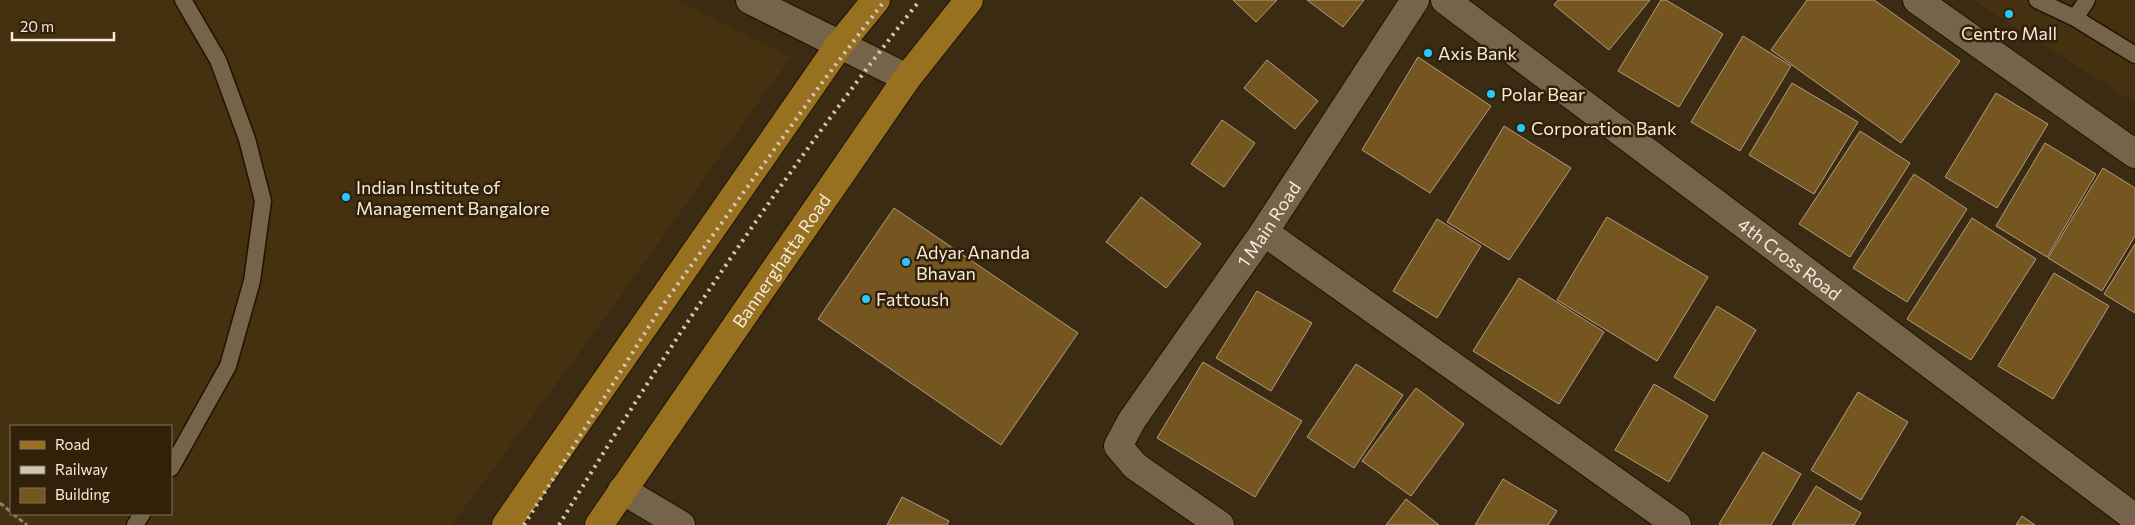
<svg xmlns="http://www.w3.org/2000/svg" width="2135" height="525" font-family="Commissioner,sans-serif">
	<rect width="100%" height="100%" fill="#3a2b12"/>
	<path fill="#453110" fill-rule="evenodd" d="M0,0h678l113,57 -200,280 -139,188h-452zM11,426h160v88h-160z
		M1973,0h162v103l-120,-76z"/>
	<path fill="#755520" stroke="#b09d81" d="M1233,0h44l-21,22z
		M1307,0h57l-21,27z
		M1558,0h92l-41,50 -55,-45z
		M1661,0h5l57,34 -44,73 -61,-36z
		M1807,0h67l86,61 -59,82 -130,-93z
		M1743,36l48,30 -51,85 -49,-29z
		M1418,57l73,49 -61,87 -68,-43z
		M1267,60l51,41 -23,28 -51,-41z
		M1792,83l66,39 -44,72 -65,-39z
		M1996,93l52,31 -51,84 -52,-31z
		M1222,120l33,23 -31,44 -33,-23z
		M1504,126l67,42 -62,92 -62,-38z
		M1860,131l50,32 -60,94 -51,-33z
		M2045,143l51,31 -49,83 -51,-31z
		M2103,168l32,20v48l-33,55 -54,-33z
		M1914,174l53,35 -60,93 -54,-34z
		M1141,197l60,47 -35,44 -60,-46z
		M894,208l184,125 -77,112 -183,-126z
		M1607,217l101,60 -51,84 -100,-61z
		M1972,218l64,41 -65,101 -64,-41z
		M1437,219l44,27 -44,72 -44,-27z
		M2135,244v69l-31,-19z
		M2054,273l55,33 -56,93 -55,-33z
		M1519,278l85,54 -45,72 -86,-53z
		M1257,291l55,32 -41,68 -55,-33z
		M1717,306l39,24 -42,71 -40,-24z
		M1203,362l99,59 -47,76 -98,-59z
		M1356,364l47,31 -49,73 -47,-31z
		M1654,384l54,32 -39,66 -54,-32z
		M1416,388l48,36 -53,72 -49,-35z
		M1858,392l50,30 -47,78 -50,-30z
		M1763,452l38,22 -30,51h-50l-2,-1z
		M1503,479l54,32 -9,14h-73z
		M1816,486l45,27 -7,12h-62z
		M902,497l47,24 -2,4h-60z
		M1406,499l33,26h-53z
		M2022,516l13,9h-19z"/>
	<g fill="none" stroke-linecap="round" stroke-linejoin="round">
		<g stroke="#211300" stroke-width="19">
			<path id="service" d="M2037,0l38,18 60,37
				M2075,18l12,-18
				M171,468l57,-102 24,-85 11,-80 -16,-62 -29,-79 -35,-60
				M135,525l7,-11"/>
		</g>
		<g stroke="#211300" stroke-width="30">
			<g id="minor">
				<path id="s1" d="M1445,0l690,518"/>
				<path d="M1917,0l218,154"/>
				<path d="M1264,232l413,293"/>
				<path d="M622,490l59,35"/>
				<path id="s2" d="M1220,525l-85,-59 -17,-20 14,-26 132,-188 151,-232"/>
			</g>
		</g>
		<g stroke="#211300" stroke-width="30">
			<path id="tertiary" d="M750,0l157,78"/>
		</g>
		<g stroke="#211300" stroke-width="30">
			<g id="primary">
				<path d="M506,525l334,-481 36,-44"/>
				<path id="s3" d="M599,525l308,-447 62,-78"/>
			</g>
		</g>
		<path stroke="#8c7f6b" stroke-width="3" stroke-dasharray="5 2.5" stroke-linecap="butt" d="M0,503l11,9
			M13,514l14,11"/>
		<use href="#service" stroke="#756449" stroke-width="16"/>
		<use href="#minor" stroke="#756449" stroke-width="28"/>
		<use href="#tertiary" stroke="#756449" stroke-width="28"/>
		<use href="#primary" stroke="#977020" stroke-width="28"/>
		<path stroke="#d3c8b7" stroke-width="4" stroke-dasharray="2.5 5" stroke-linecap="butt" d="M524,525l136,-216 164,-229 61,-80
			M559,525c110,-181 229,-358 361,-525"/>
	</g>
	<g fill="#26c9fe" stroke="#302108" stroke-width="2">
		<circle cx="2009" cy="14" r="5"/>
		<circle cx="1428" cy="53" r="5"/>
		<circle cx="1491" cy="94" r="5"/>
		<circle cx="1521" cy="128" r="5"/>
		<circle cx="346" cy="197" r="5"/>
		<circle cx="906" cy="262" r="5"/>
		<circle cx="866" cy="299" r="5"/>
	</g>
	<g text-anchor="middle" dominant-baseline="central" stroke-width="5" stroke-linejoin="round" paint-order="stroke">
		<g font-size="18" fill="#f5ebdc" stroke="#302108" text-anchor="start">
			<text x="2009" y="33" text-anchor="middle">Centro Mall</text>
			<text x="1438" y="53">Axis Bank</text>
			<text x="1501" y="94">Polar Bear</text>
			<text x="1531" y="128">Corporation Bank</text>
			<text x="356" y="187">Indian Institute of<tspan x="356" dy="21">Management Bangalore</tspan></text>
			<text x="916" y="252">Adyar Ananda<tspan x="916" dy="21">Bhavan</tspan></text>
			<text x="876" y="299">Fattoush</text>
		</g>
		<g font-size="18" fill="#f5ebdc" stroke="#302108">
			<text stroke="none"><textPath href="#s2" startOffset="398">1 Main Road</textPath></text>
			<text stroke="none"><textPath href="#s1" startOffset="431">4th Cross Road</textPath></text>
			<text stroke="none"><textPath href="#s3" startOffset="321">Bannerghatta Road</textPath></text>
		</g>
	</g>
	<rect x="10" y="425" width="162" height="90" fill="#302108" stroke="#7f725d"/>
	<rect x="20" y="441" width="25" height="8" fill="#977020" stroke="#7f725d"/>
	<text x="55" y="450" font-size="15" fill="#f5ebdc">Road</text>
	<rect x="20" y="466" width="25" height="8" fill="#d3c8b7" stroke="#7f725d"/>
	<text x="55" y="475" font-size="15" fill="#f5ebdc">Railway</text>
	<rect x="20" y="488" width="25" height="15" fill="#755520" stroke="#7f725d"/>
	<text x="55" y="500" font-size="15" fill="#f5ebdc">Building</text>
	<path d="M12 32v8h102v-8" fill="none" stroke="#f5ebdc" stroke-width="2.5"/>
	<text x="20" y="32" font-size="15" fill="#f5ebdc" stroke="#302108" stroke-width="4" paint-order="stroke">20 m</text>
</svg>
